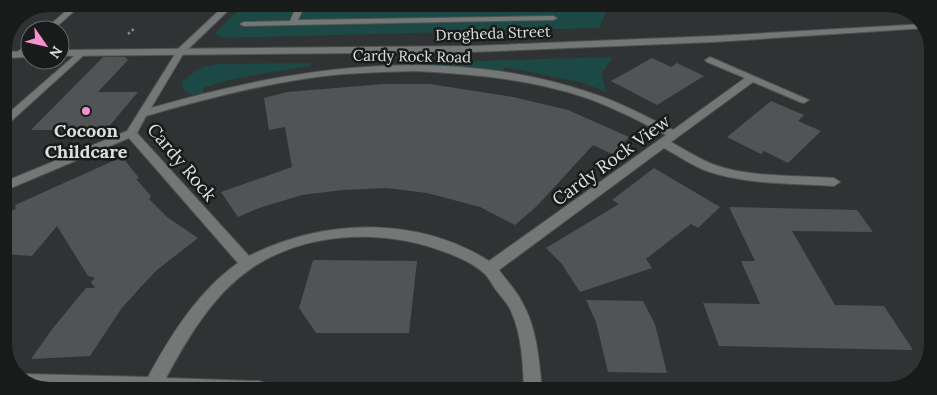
<svg xmlns="http://www.w3.org/2000/svg" width="937" height="395" font-family="Lora,serif">
	<rect width="100%" height="100%" fill="#2f3333"/>
	<path fill="#1c4846" d="M245,5l363,1 -8,22 -378,10 -8,-5z
		M613,57l-11,16 4,19 -23,-9 -78,-16 -3,5 -49,-6 -46,-3z
		M311,63l-1,3c-36,6 -73,10 -107,22l1,4 -11,3 -9,-4 -2,-10 18,-13 17,-4z"/>
	<path fill="#505454" d="M103,57h22l3,3 -30,32h40l-32,38h-75z
		M652,58l19,9 6,-4 27,13 -47,29 -46,-24z
		M384,84h46l83,13 55,13 61,27 -17,17 -19,-9 -56,61 -22,19 -35,-18 -19,-5 -34,-9 -41,-5 -43,2 -41,5 -43,13 -21,9 -17,-25 71,-25 -7,-40 -16,3 -5,-32 23,-6z
		M771,101l33,14 -6,6 23,10 -33,32 -24,-12 -3,3 -34,-17z
		M122,157l17,21 -3,1 15,17 -2,3 18,18 31,21 -41,32 -18,19 -18,20 -31,47 -59,3 22,-31 33,-40h9l-4,-6 4,-4 -7,-2 -31,-50 -25,30 -28,-2v-40l12,-5 -1,-4z
		M654,168l66,39 -22,21 -7,-4 -45,35 6,9 -72,24 -19,-29 -15,-15 73,-44 -7,-4z
		M729,207l128,3 16,22 -81,-1 43,74 49,1 29,44 -194,-4 -16,-43 57,1 -19,-43h14z
		M313,260l104,1 -8,72h-93l-17,-25z
		M586,300l57,1 12,23 12,49 -59,-1 -12,-50z"/>
	<g fill="none" stroke-linecap="round" stroke-linejoin="round">
		<g stroke="#4e5251" stroke-width="2">
			<path id="service" d="M297,5h8l-7,15 255,-4 4,2 -4,2 -309,6 -4,-2 4,-2 46,-1z
				M81,50l4,3 -1,2 -76,69 -4,1v-8z"/>
		</g>
		<g stroke="#4e5251" stroke-width="2">
			<path id="minor" d="M74,4h8l-29,26h-9z
				M30,43v7l-7,6h-6v-4z
				M181,48l4,3 -34,57c143,-42 298,-64 443,-14 28,9 53,23 79,36l72,-52 -38,-16 -2,-2 5,-3 99,43 -5,3 -4,-1 -47,-20 -82,60c14,8 27,16 41,22 38,14 82,11 122,14l6,4 -6,4c-43,-3 -89,-1 -130,-16 -14,-6 -27,-15 -40,-22l-165,122c7,10 17,20 23,32 15,26 17,58 20,88h-18c-1,-26 -2,-55 -13,-79 -3,-8 -10,-14 -15,-21 -4,-5 -6,-11 -11,-16 -11,-10 -26,-17 -40,-22 -62,-24 -141,-21 -196,18 -37,26 -62,69 -83,108l93,3 6,2 3,6 -236,-1 -13,-12 6,-2 123,3c22,-41 51,-87 90,-114l-109,-125 -125,53v-9l123,-51 50,-80zM415,71c58,3 116,8 172,27 27,10 53,23 79,37l-177,126c-73,-46 -166,-42 -240,-5l-112,-123 9,-17c52,-15 104,-29 157,-37 37,-6 74,-7 112,-8z"/>
		</g>
		<g stroke="#4e5251" stroke-width="2">
			<path id="tertiary" d="M226,4h9l-51,49h-6v-4z"/>
		</g>
		<g stroke="#4e5251" stroke-width="2">
			<path id="secondary" d="M925,24l1,4 -212,14 -243,10 -411,4v-6l411,-4 243,-10z
				M30,51v6l-26,1v-6z"/>
		</g>
		<path stroke="#878b8b" stroke-width="2.5" stroke-dasharray="2.5 2.5" stroke-linecap="butt" d="M145,6l2,-2
			M186,11l8,-7 9,1
			M128,34l7,-6"/>
		<use href="#service" fill="#737776" fill-rule="evenodd"/>
		<use href="#minor" fill="#737776" fill-rule="evenodd"/>
		<use href="#tertiary" fill="#737776" fill-rule="evenodd"/>
		<use href="#secondary" fill="#737776" fill-rule="evenodd"/>
	</g>
	<circle fill="#f590d1" stroke="#191a1a" stroke-width="2" cx="86" cy="111" r="5"/>
	<g text-anchor="middle" dominant-baseline="central" stroke-width="5" stroke-linejoin="round" paint-order="stroke">
		<g font-size="15" fill="#dde0e0" stroke="#191a1a">
			<text transform="translate(493 33) rotate(-2)">Drogheda Street</text>
			<text transform="translate(412 56) rotate(1)">Cardy Rock Road</text>
		</g>
		<g font-size="18" font-weight="bold" fill="#dde0e0" stroke="#191a1a">
			<text x="86" y="130">Cocoon<tspan x="86" dy="21">Childcare</tspan></text>
		</g>
		<g font-size="18" fill="#dde0e0" stroke="#191a1a">
			<text transform="translate(611 160) rotate(-36)">Cardy Rock View</text>
			<text transform="translate(182 162) rotate(50)">Cardy Rock</text>
		</g>
	</g>
	<path d="M0 0H937V395H0ZM49 12H887A37 37 0 0 1 924 49V345A37 37 0 0 1 887 382H49A37 37 0 0 1 12 345V49A37 37 0 0 1 49 12Z" fill="#191a1a" fill-rule="evenodd"/>
	<g transform="translate(45 45) rotate(124)"><circle r="24" fill="#191a1a" stroke="#676969"/>
	<path d="M0-4L9 19L0 12L-9 19Z" fill="#f590d1"/>
	<text y="-8" font-size="14" font-weight="bold" text-anchor="middle" fill="#dde0e0">N</text>
	</g>
</svg>
